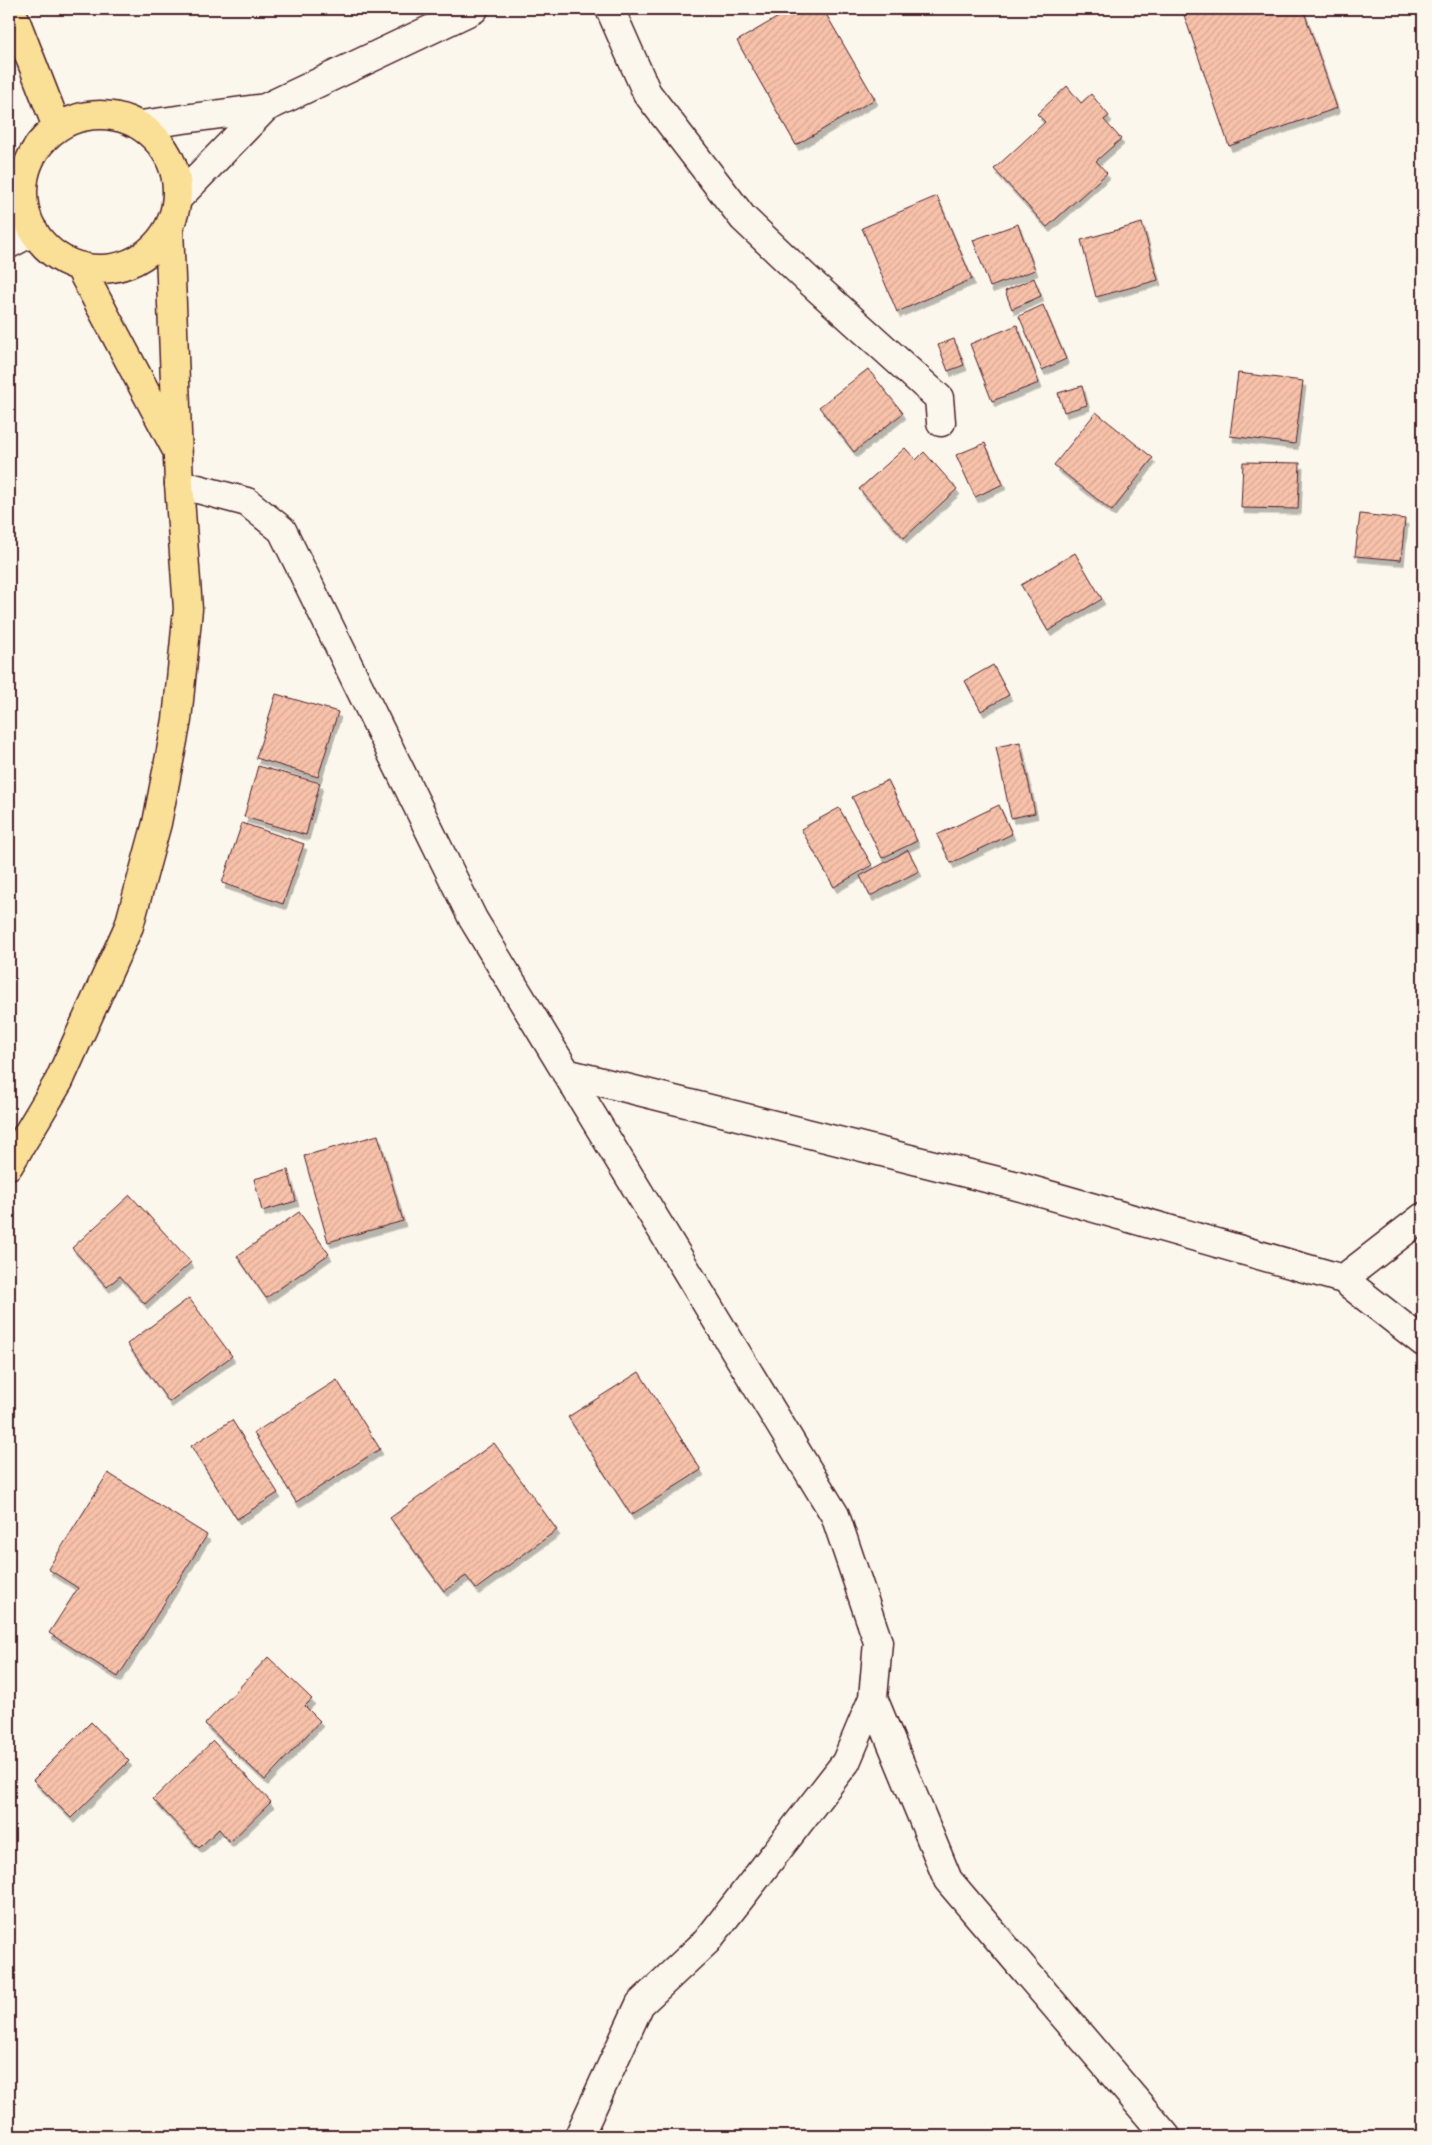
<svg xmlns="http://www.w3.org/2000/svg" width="1432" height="2145" font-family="Delius,sans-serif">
	<defs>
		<pattern id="building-hatch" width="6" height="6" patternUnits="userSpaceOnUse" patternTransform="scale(1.25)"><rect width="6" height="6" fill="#f8c2aa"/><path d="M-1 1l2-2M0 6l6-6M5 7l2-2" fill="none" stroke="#d6a692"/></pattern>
		<filter id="shadow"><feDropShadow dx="3" dy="5.5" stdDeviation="0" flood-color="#0004"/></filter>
	</defs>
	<rect width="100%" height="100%" fill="#fbf7ec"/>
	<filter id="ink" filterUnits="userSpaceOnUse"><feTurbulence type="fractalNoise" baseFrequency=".02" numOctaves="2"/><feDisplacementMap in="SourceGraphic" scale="10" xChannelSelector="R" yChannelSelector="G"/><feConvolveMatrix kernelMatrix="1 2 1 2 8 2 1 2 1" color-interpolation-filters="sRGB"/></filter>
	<g filter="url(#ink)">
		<path fill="url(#building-hatch)" stroke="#4a1f2b" filter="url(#shadow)" d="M792,9h31l52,90 -79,46 -59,-104z
			M1182,9h121l34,99 -108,38z
			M1067,86l14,17 10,-9 18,22 -5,4 17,19 -25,22 11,12 -60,54 -53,-58 51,-47 -8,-8z
			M937,196l35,83 -75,33 -35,-84z
			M1142,223l16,57 -62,17 -15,-57z
			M1018,224l17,46 -45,17 -17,-47z
			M1034,278l7,18 -29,13 -7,-18z
			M1043,305l23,54 -24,11 -23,-54z
			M1017,325l22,58 -47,18 -22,-57z
			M954,339l10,26 -16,6 -10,-26z
			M868,369l35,44 -49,39 -35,-45z
			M1238,373l65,8 -8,63 -65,-8z
			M1082,386l5,19 -23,7 -6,-19z
			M1096,412l57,46 -41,53 -58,-46z
			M985,443l18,41 -28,13 -19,-42z
			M905,448l11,12 8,-8 33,37 -53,49 -45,-49z
			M1243,462l57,1 -2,46 -57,-1z
			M1360,514l45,5 -4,41 -46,-4z
			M1075,553l27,46 -54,32 -27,-46z
			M993,665l16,30 -28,16 -16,-30z
			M276,694l62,18 -20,65 -62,-19z
			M1020,742l15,71 -24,5 -15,-71z
			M258,766l62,17 -14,52 -62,-18z
			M888,780l29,61 -35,17 -30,-61z
			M999,805l13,29 -61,29 -14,-28z
			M839,808l33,57 -38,22 -33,-58z
			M242,823l62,21 -21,60 -61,-21z
			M908,850l11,21 -49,25 -10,-20z
			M378,1135l25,86 -75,21 -24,-86z
			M288,1170l8,31 -34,10 -8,-32z
			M130,1195l61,67 -46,42 -25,-28 -13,11 -35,-39z
			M299,1212l30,42 -63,44 -29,-42z
			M189,1298l43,58 -63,46 -42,-58z
			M639,1372l62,98 -70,45 -63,-98z
			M337,1380l43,69 -84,53 -42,-69z
			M232,1420l46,73 -41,26 -46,-73z
			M494,1443l63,87 -81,59 -10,-13 -22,15 -54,-73z
			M108,1473l99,62 -89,142 -69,-44 29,-45 -30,-19z
			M268,1657l44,42 -7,7 15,15 -55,59 -60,-56z
			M91,1722l38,39 -58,57 -38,-38z
			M213,1741l58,61 -41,40 -11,-13 -20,19 -46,-49z"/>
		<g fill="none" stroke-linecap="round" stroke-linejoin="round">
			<g stroke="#4a1f2b" stroke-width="31">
				<path id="minor" d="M610,9l37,84 96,125 62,59 134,121 2,24
					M265,108l209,-99
					M140,125l125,-17 -88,91
					M9,244l25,-13
					M179,484l68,18 35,28 191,389 362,596 43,127 -5,56 -27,64 -139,179 -67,63 -61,132
					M566,1073l444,111 333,95 80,63
					M1343,1279l80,-62
					M873,1698l75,182 218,256"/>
			</g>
			<g stroke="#4a1f2b" stroke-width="31">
				<path id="major" d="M11,9l46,118
					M23 192a77 77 0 1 1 154 0a77 77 0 1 1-154 0Z
					M79,266l96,181
					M9,1165l50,-84 70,-155 28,-103 20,-103 11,-111 -9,-125 -10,-257"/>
			</g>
			<use href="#minor" stroke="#fbf7ec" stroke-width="28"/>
			<use href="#major" stroke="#fadf96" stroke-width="28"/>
		</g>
	</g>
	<rect width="1432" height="2145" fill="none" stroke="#fbf7ec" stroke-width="30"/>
	<rect x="15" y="15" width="1402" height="2115" fill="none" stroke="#4a1f2b" stroke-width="2" filter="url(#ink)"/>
</svg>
